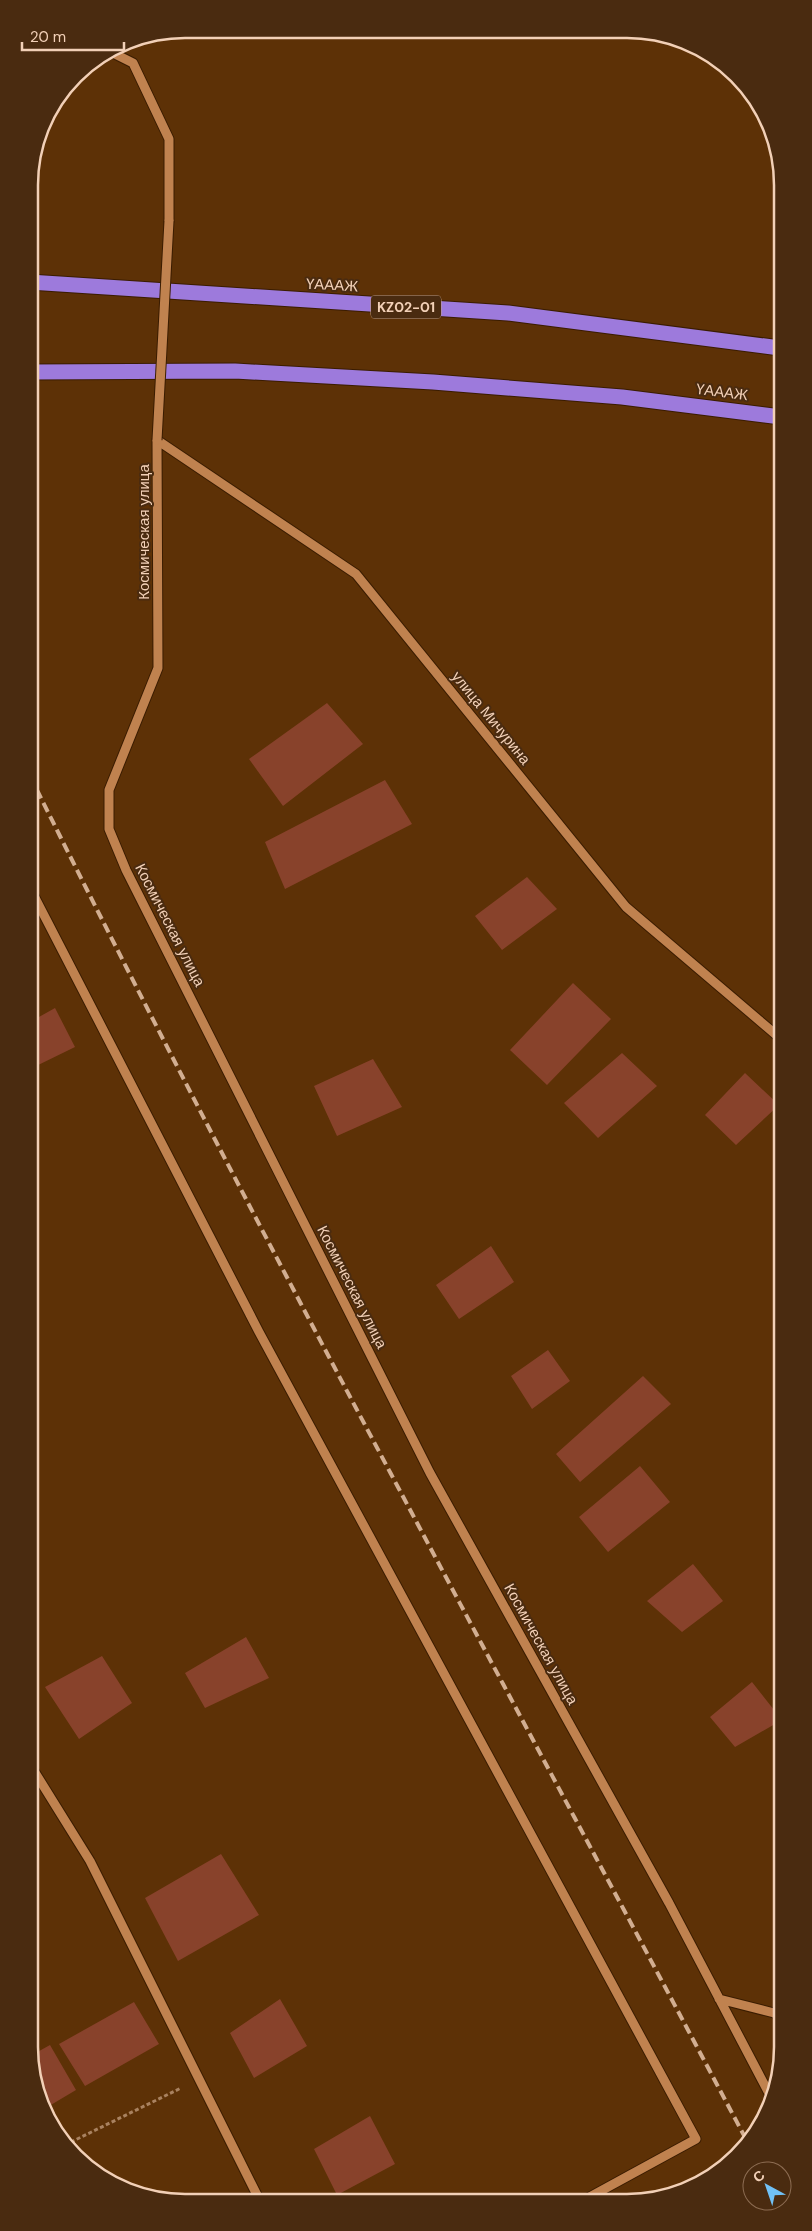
<svg xmlns="http://www.w3.org/2000/svg" width="812" height="2231" font-family="'DM Sans',sans-serif">
	<rect width="100%" height="100%" fill="#5d3106"/>
	<path fill="#88422b" d="M327,703l36,41 -80,62 -34,-47z
		M385,780l27,44 -127,65 -20,-47z
		M527,877l30,32 -55,41 -27,-34z
		M573,983l38,36 -64,66 -37,-35z
		M55,1008l20,39 -45,22v-47z
		M622,1053l35,33 -59,52 -34,-35z
		M373,1059l29,48 -65,29 -23,-50z
		M745,1073l34,32 -43,40 -31,-30z
		M491,1246l23,36 -55,37 -23,-34z
		M548,1350l22,31 -38,28 -21,-33z
		M643,1376l28,28 -91,78 -24,-28z
		M640,1466l30,36 -62,50 -29,-35z
		M693,1564l30,37 -41,31 -35,-31z
		M246,1637l23,41 -64,30 -20,-35z
		M102,1656l30,47 -53,36 -34,-52z
		M752,1682l30,38 -47,27 -25,-30z
		M221,1854l38,61 -81,46 -33,-63z
		M280,1999l27,47 -53,32 -24,-45z
		M134,2002l25,42 -74,42 -26,-42z
		M50,2045l26,45 -32,19 -12,-32v-22z
		M370,2116l25,48 -58,31 -23,-46z"/>
	<g fill="none" stroke-linecap="round" stroke-linejoin="round">
		<g stroke="#3a1c01" stroke-width="11">
			<path id="minor" d="M109,51l24,12 36,76v82
				M157,440l1,228 -49,122v39l17,41 304,603 239,430 104,198
				M157,440l199,134 270,333 155,132
				M30,888l229,444 437,807 -110,60
				M31,1766l59,95 169,338
				M719,1999l55,14 9,5"/>
		</g>
		<g stroke="#3a1c01" stroke-width="17">
			<path id="highway" d="M29,282l479,31 272,35
				M29,372l206,-1 198,11 189,15 159,20"/>
		</g>
		<path stroke="#a98260" stroke-width="3" stroke-dasharray="4 2.5" stroke-linecap="butt" d="M65,2145l116,-57"/>
		<use href="#minor" stroke="#c0824f" stroke-width="9"/>
		<use href="#highway" stroke="#9d7adc" stroke-width="15"/>
		<path stroke="#d2ae91" stroke-width="4" stroke-dasharray="10 5" stroke-linecap="butt" d="M30,776c229,461 477,912 718,1367"/>
		<g stroke="#3a1c01" stroke-width="11" stroke-linecap="butt">
			<path id="minor-bridge" d="M157,440l12,-219"/>
		</g>
		<use href="#minor-bridge" stroke="#c0824f" stroke-width="9"/>
	</g>
	<g text-anchor="middle" dominant-baseline="central" stroke-width="4" stroke-linejoin="round" paint-order="stroke">
		<rect fill="#4a2b10" stroke="#c09e85" stroke-width="1" x="371" y="295.5" width="70" height="23" rx="4"/>
		<g font-size="14" font-weight="bold" fill="#f2d0b7">
			<text x="406" y="307">KZ02-01</text>
		</g>
		<g font-size="15" fill="#f2d0b7" stroke="#4a2b10">
			<text transform="translate(332 285) rotate(3)">ҮАААЖ</text>
			<text transform="translate(722 392) rotate(7)">ҮАААЖ</text>
			<text transform="translate(144 532) rotate(-90)">Космическая улица</text>
			<text transform="translate(491 718) rotate(51)">улица Мичурина</text>
			<text transform="translate(170 925) rotate(63)">Космическая улица</text>
			<text transform="translate(352 1287) rotate(63)">Космическая улица</text>
			<text transform="translate(541 1644) rotate(61)">Космическая улица</text>
		</g>
	</g>
	<path d="M0 0H812V2231H0ZM185 38H627A147 147 0 0 1 774 185V2047A147 147 0 0 1 627 2194H185A147 147 0 0 1 38 2047V185A147 147 0 0 1 185 38Z" fill="#4a2b10" fill-rule="evenodd"/>
	<path fill="none" stroke="#f2d0b7" stroke-width="2.5" d="M185 38H627A147 147 0 0 1 774 185V2047A147 147 0 0 1 627 2194H185A147 147 0 0 1 38 2047V185A147 147 0 0 1 185 38Z"/>
	<g transform="translate(767 2186) rotate(320)"><circle r="24" fill="#4a2b10" stroke="#8d6d53"/>
	<path d="M0-4L9 19L0 12L-9 19Z" fill="#71c1f5"/>
	<text y="-8" font-size="14" font-weight="bold" text-anchor="middle" fill="#f2d0b7">С</text>
	</g>
	<path d="M22 42v8h102v-8" fill="none" stroke="#f2d0b7" stroke-width="2.5"/>
	<text x="30" y="42" font-size="15" fill="#f2d0b7" stroke="#4a2b10" stroke-width="4" paint-order="stroke">20 m</text>
</svg>
